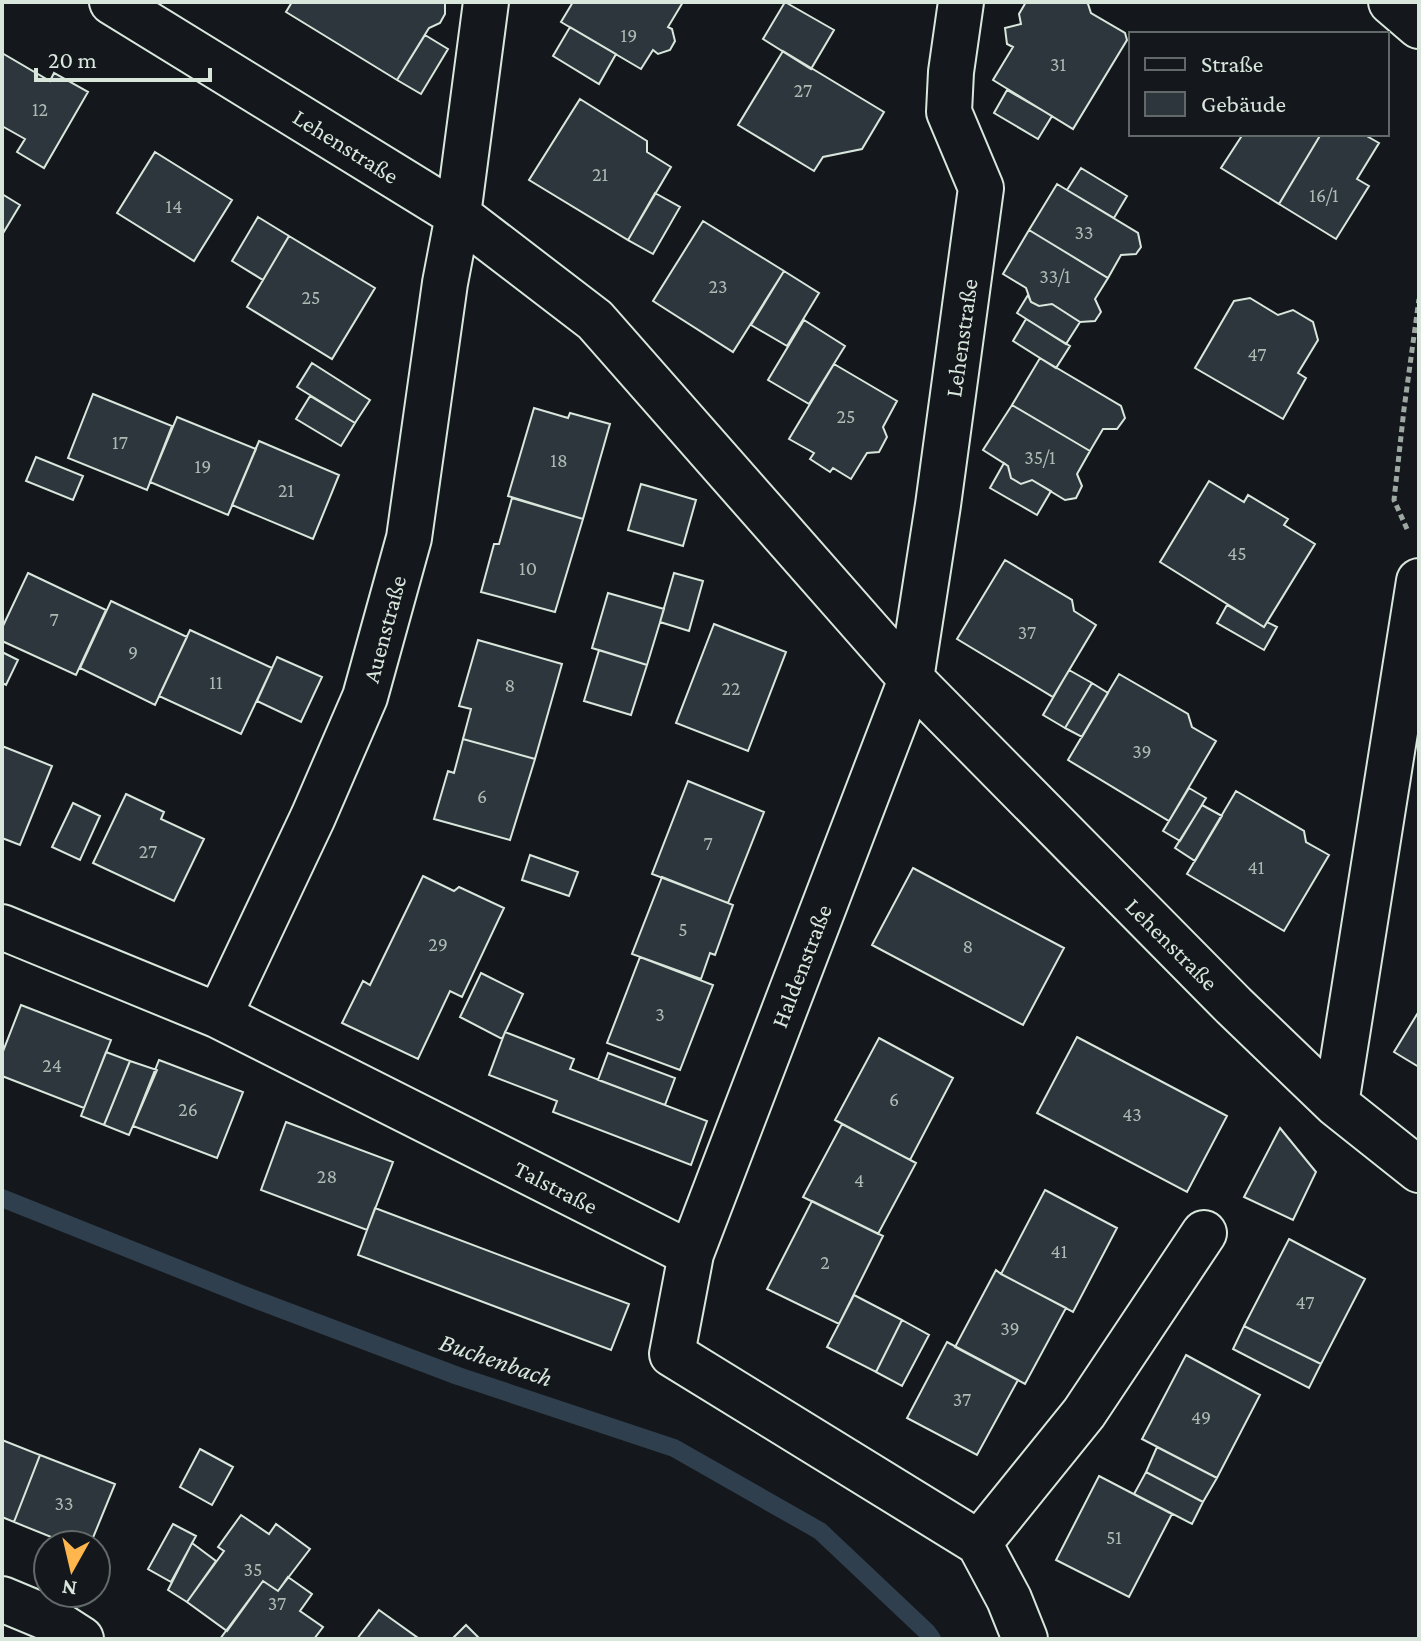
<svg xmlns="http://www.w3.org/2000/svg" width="1421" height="1641" font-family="'Crimson Pro',serif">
	<rect width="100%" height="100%" fill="#14181c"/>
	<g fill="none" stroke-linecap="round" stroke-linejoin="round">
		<path stroke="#2f3f4d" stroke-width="18" d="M2,1198l242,97 214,81 216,72 146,83 107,101 5,7"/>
	</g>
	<path fill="#2c363c" stroke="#d8e6dc" stroke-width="2" d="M292,2h153v12l-5,9 -11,5 -32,52 -111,-68z
		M573,2h110l-15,25 4,2 3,12 -5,9 -12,4 -5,-4 -12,19 -80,-47z
		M785,2l49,28 -23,39 -48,-30z
		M1026,2h59l3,2 3,9 34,20 2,7 -54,89 -80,-49 20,-33 -6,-3 -2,-16 16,-4 -2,-10z
		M570,27l46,27 -17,30 -46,-28z
		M425,35l23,14 -27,45 -24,-14z
		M783,51l101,61 -22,37 -39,8 -9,14 -76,-46z
		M2,53l48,28 4,-8 34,19 -44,76 -27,-16 8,-13 -23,-13z
		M1007,90l45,26 -14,23 -44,-26z
		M580,99l67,42v11l24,15 -43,73 -99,-60z
		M1243,134h78l-42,70 -58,-36z
		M1321,134h42l16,9 -22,36 12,7 -33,53 -57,-35z
		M155,152l77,48 -38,61 -77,-48z
		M1081,168l46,28 -13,22 -47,-28z
		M1057,184l81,49 3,14 -5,7 -15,1 -13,23 -79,-48z
		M655,193l25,14 -27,47 -25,-14z
		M2,194l18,11 -18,30z
		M258,217l31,19 -26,44 -31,-19z
		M703,221l81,50 -51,81 -80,-51z
		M1029,230l79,48 -13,21 6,13 -6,9 -15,1 -28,-18 -13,2 -8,-4 -5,-14 -23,-14z
		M289,236l86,52 -43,71 -85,-52z
		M784,271l35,22 -32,53 -36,-21z
		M1028,295l3,7 8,4 13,-2 28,18 -14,22 -49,-31z
		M1250,298l28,17 15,-5 20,12 5,18 -20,33 8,5 -23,41 -88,-51 39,-67z
		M1026,319l44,27 -14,22 -43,-27z
		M804,320l41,26 -36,58 -41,-24z
		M1040,358l81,48 4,12 -8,11h-14l-13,22 -78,-46z
		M312,363l58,37 -15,23 -58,-36z
		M834,364l63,37 -14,26 4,10 -8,15 -12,1 -16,26 -18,-11 -3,4 -20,-13 4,-6 -25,-14z
		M93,394l79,32 -25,64 -79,-32z
		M310,396l45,27 -14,23 -45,-27z
		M1012,405l78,46 -13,23 5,12 -6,12 -11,2 -33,-20 -11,4 -10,-6 -3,-12 -25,-16z
		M534,408l34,10 2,-5 40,11 -27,95 -75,-23z
		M177,417l79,32 -28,66 -78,-33z
		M259,441l80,34 -26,64 -81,-34z
		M36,457l47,19 -10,24 -47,-19z
		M1004,463l4,3 3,12 10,6 11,-4 19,11 -14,24 -47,-27z
		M1209,481l35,21 4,-7 40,24 -4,6 31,19 -51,83 -104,-65z
		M641,484l55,16 -13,46 -55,-16z
		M512,498l71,21 -28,93 -74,-20 13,-48h5z
		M1005,560l67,40 2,11 22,14 -43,72 -96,-58z
		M28,573l78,37 -30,65 -74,-34v-13z
		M674,573l29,8 -14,50 -29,-9z
		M608,593l56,16 -17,56 -55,-17z
		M111,601l76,36 -32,68 -75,-37z
		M1227,605l37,22 3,-5 10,5 -13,23 -47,-27z
		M714,624l72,28 -38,99 -72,-28z
		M190,630l82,38 -31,66 -82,-38z
		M478,640l84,24 -27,95 -72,-20 8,-30 -12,-3z
		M599,650l48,15 -16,50 -47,-14z
		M2,652l16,8 -12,25 -4,-2z
		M277,657l45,20 -21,45 -44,-21z
		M1069,670l23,13 -27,45 -22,-13z
		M1119,674l69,40 4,13 24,14 -47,80 -101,-61z
		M1092,683l16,10 -26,44 -17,-9z
		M463,739l72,20 -25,81 -76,-21 14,-48 6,2z
		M2,746l50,20 -32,79 -18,-7z
		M688,781l76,31 -36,91 -76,-29z
		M1189,788l17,10 -26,43 -17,-10z
		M1236,791l68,40 2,11 23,13 -45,76 -97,-57z
		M126,794l38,18 -3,7 43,20 -30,62 -81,-38z
		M73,803l27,13 -20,44 -28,-13z
		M1202,805l20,11 -27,45 -20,-13z
		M530,855l48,17 -9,24 -47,-16z
		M913,868l151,80 -41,77 -151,-80z
		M423,876l31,15 5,-4 45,21 -42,89 -12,-6 -32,68 -76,-36 21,-42 7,4z
		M662,877l71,28 -18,50 -5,-2 -9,26 -69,-25z
		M640,957l73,28 -33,85 -73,-27z
		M481,973l42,21 -21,45 -42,-22z
		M21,1005l90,35 -27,68 -82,-32v-22z
		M1419,1011v56l-25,-15z
		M505,1032l69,27 -4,10 137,52 -16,44 -138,-53 4,-11 -68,-26z
		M1077,1037l150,79 -40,76 -150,-79z
		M879,1038l74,40 -43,82 -75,-40z
		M106,1052l24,9 -26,64 -23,-9z
		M608,1053l67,25 -10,27 -67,-25z
		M159,1060l84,32 -26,66 -84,-32z
		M130,1061l27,9 -28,65 -25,-10z
		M286,1122l107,40 -26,68 -106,-40z
		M842,1124l74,39 -38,71 -75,-37z
		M1280,1128l36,44 -23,48 -49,-23z
		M1045,1190l72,38 -44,84 -72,-38z
		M812,1201l71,35 -44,88 -72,-35z
		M375,1208l254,96 -18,46 -253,-95z
		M1289,1239l76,40 -44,85 -77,-38z
		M996,1270l5,4 65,34 -41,76 -70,-37z
		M854,1295l48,25 -26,52 -49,-25z
		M902,1320l27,15 -27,51 -26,-14z
		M1244,1326l77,38 -12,24 -76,-39z
		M947,1342l71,38 -41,75 -70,-37z
		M1186,1355l74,40 -43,83 -75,-39z
		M2,1440l38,15 -26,67 -12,-5z
		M1157,1447l60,31 -14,24 -57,-30z
		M200,1449l33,18 -21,38 -32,-18z
		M40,1455l75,29 -25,61h-19l-57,-23z
		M1146,1472l57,30 -11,22 -58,-30z
		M1099,1476l73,38 -43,83 -73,-37z
		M241,1515l28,19 7,-10 34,25 -32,42 -15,-10 -36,50 -40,-29 37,-51 -6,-4z
		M173,1524l23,12 -25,46 -23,-13z
		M192,1543l24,18 -29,41 -19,-12z
		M288,1577l24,17 -12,17 23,16 -9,12h-94l43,-58 15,10z
		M379,1610l39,28 -1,1h-60z
		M466,1625l14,14h-28z"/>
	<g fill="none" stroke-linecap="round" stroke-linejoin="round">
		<g stroke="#d8e6dc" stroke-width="48">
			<path id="minor" d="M112,2l346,213 137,105 316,359 323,327 102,98 83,66
				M1391,2l28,24
				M2,927l217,89 472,238 -19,100 307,189 30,56 16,40
				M219,1016l94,-199 52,-120 44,-159 36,-255 13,-68 28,-213
				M1336,1104l83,-523
				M691,1254l220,-575 27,-174 43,-317 -32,-76 2,-40 10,-70
				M979,1543l105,-130 120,-180
				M2,1599l48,20 31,20"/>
		</g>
		<path stroke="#9da8a2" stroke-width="5" stroke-dasharray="6 4" stroke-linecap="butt" d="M1407,529l-13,-29 10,-91 15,-110"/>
		<use href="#minor" stroke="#14181c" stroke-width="44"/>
	</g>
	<g text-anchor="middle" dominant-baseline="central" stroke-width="6" stroke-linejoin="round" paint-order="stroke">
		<g font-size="20" fill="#adbab4">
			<text x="629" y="35">19</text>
			<text x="1058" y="64">31</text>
			<text x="803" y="90">27</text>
			<text x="40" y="109">12</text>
			<text x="600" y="174">21</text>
			<text x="1324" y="195">16/1</text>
			<text x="174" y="206">14</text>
			<text x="1084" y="232">33</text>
			<text x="1055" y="276">33/1</text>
			<text x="718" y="286">23</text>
			<text x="311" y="297">25</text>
			<text x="1257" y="354">47</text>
			<text x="846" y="416">25</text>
			<text x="120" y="442">17</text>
			<text x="1040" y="457">35/1</text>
			<text x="559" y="460">18</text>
			<text x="203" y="466">19</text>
			<text x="286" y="490">21</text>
			<text x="1237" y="553">45</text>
			<text x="528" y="568">10</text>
			<text x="54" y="619">7</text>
			<text x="1027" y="632">37</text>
			<text x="133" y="652">9</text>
			<text x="216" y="682">11</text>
			<text x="510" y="685">8</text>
			<text x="731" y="688">22</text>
			<text x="1142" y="751">39</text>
			<text x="482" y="796">6</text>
			<text x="708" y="843">7</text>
			<text x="148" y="851">27</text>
			<text x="1256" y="867">41</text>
			<text x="683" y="929">5</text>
			<text x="438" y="944">29</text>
			<text x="968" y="946">8</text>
			<text x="660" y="1014">3</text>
			<text x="52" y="1065">24</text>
			<text x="894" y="1099">6</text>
			<text x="188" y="1109">26</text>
			<text x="1132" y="1114">43</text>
			<text x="327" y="1176">28</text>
			<text x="859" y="1180">4</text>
			<text x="1059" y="1251">41</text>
			<text x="825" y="1262">2</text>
			<text x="1305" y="1302">47</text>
			<text x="1010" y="1328">39</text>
			<text x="962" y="1399">37</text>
			<text x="1201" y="1417">49</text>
			<text x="64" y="1503">33</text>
			<text x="1114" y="1537">51</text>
			<text x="253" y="1569">35</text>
			<text x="277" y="1603">37</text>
		</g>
		<g font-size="24" fill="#d8e6dc" stroke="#14181c">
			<text transform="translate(346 146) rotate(32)">Lehenstraße</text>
			<text transform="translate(961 338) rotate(-82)">Lehenstraße</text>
			<text transform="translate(384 629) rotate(-75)">Auenstraße</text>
			<text transform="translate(1172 944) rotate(45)">Lehenstraße</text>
			<text transform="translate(801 966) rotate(-69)">Haldenstraße</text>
			<text transform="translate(556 1187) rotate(27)">Talstraße</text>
		</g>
		<g font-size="26" font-style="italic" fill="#d8e6dc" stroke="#14181c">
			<text transform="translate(496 1360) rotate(19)">Buchenbach</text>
		</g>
	</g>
	<rect width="1421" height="1641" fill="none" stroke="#d8e6dc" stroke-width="8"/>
	<rect x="1129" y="32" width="260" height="104" fill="#14181c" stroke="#626a69" stroke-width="2"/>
	<rect x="1145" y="58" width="40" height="12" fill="#14181c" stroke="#626a69" stroke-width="2"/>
	<text x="1201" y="72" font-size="24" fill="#d8e6dc">Straße</text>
	<rect x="1145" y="92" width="40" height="24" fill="#2c363c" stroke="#626a69" stroke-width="2"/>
	<text x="1201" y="112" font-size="24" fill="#d8e6dc">Gebäude</text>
	<g transform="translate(72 1569) rotate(188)"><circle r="38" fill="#14181c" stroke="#626a69" stroke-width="2"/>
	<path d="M0-6L14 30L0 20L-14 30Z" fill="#ffb74d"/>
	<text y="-12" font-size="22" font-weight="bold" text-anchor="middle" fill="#d8e6dc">N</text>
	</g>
	<path d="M36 68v12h174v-12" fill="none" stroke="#d8e6dc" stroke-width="4"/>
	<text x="48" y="68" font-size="24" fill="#d8e6dc" stroke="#14181c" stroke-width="6" paint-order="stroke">20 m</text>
</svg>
